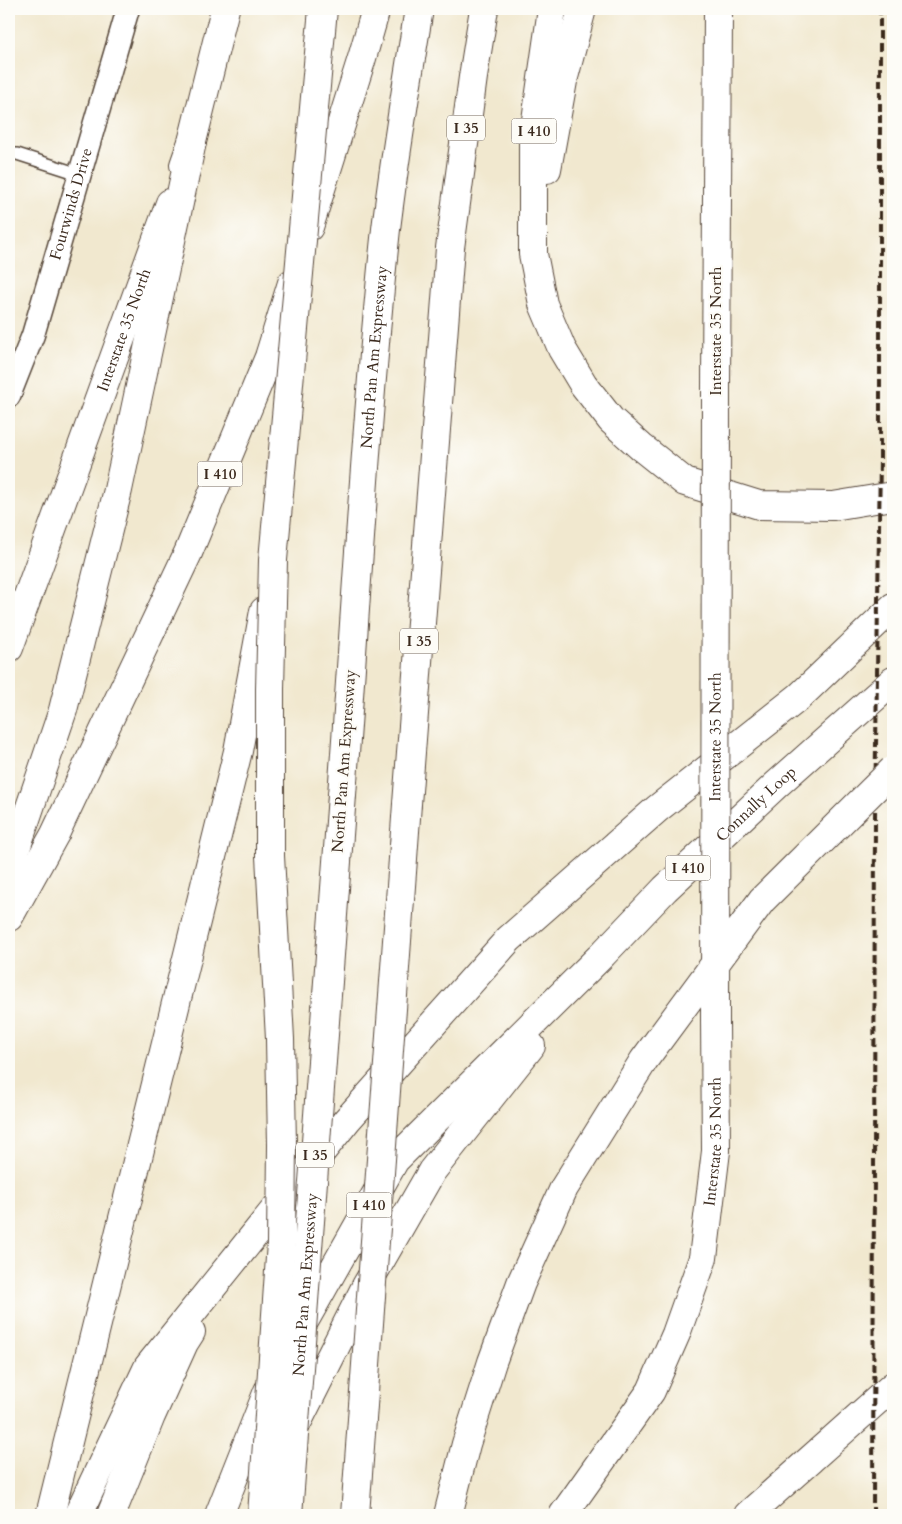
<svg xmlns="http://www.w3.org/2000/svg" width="902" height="1524" font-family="Cardo,serif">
	<rect width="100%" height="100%" fill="#fdfcf7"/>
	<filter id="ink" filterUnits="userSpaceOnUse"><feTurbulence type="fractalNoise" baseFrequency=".02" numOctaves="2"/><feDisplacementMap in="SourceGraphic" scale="10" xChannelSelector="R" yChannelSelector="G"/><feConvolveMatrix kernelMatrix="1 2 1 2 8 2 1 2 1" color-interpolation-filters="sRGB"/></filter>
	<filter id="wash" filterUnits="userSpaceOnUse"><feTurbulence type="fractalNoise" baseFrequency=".0096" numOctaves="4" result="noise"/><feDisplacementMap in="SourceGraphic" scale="20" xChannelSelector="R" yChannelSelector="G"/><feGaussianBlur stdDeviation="1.12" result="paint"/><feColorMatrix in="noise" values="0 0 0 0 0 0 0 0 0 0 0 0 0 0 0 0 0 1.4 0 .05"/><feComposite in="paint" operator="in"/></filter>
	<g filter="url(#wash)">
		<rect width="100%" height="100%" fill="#f1e8cf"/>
	</g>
	<g filter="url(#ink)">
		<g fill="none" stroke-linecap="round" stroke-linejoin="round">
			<g stroke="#564639" stroke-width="14">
				<path id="service" d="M9,154h8l62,20"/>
			</g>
			<g stroke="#564639" stroke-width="25">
				<g id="minor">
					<path id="s1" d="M9,396l24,-61 95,-326"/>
				</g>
			</g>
			<g stroke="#564639" stroke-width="30">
				<g id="secondary">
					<path d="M184,165l8,-23 33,-133"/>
					<path d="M716,389l2,-380"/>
					<path id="s2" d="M9,648l161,-445"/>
					<path id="s3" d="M563,1515l88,-124 25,-57 27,-76 13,-107 -1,-132"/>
					<path d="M748,1515l145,-129"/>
				</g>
			</g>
			<g stroke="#564639" stroke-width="30">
				<g id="motorway">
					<path d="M552,9l-19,132v113l10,50 19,45 21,35 28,36 30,27 44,35 74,23 74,1 60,-10"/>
					<path d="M547,169l16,-88 19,-72"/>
					<path d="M309,227l53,-169 14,-49"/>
					<path id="s4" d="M342,795c14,-188 24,-378 44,-566 9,-74 21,-147 33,-220"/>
					<path d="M407,804l43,-556 23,-171 11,-68"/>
					<path d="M9,869l54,-159 55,-220 74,-348"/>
					<path d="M9,917l46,-83 133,-281 81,-196 23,-74"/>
					<path id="s5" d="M300,1329l95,-169 208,-206 62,-65 111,-104 117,-104"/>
					<path d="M294,1429l72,-143 66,-115 99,-125"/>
					<path d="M50,1515l188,-764 26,-140"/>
					<path d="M78,1515l70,-148 199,-247 162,-181 148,-130 142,-112 94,-90"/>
					<path d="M111,1515l40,-99 33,-73 7,-11"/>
					<path d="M219,1515l49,-124"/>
				</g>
			</g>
			<use href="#service" stroke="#fff" stroke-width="11"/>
			<use href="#minor" stroke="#fff" stroke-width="22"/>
			<use href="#secondary" stroke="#fff" stroke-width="28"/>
			<use href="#motorway" stroke="#fff" stroke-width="28"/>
			<path stroke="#3b2a1e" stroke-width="4" stroke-dasharray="8 4" stroke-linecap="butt" d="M873,1515l2,-698 5,-359v-449"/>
			<g stroke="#564639" stroke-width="30" stroke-linecap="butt">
				<g id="secondary-bridge">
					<path id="s6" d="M715,1019l1,-630"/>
				</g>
			</g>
			<g stroke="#564639" stroke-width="30" stroke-linecap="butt">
				<g id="motorway-bridge">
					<path d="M262,1515l19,-272 1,-98 -2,-106 -10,-183v-167l3,-129 50,-551"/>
					<path id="s7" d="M288,1515l54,-720"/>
					<path d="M355,1515l52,-711"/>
					<path d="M448,1515l18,-71 26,-82 29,-79 43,-95 80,-128 118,-160 131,-130"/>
				</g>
			</g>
			<use href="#secondary-bridge" stroke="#fff" stroke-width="28"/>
			<use href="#motorway-bridge" stroke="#fff" stroke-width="28"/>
		</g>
	</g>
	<g text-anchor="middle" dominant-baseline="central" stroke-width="4.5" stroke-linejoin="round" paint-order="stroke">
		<g fill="#fdfcf7" stroke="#75695f" stroke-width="1">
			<rect x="447" y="115.5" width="38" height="25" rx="4"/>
			<rect x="511.5" y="118.5" width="45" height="25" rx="4"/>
			<rect x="197.5" y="461.5" width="45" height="25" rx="4"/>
			<rect x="400" y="628.5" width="38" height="25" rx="4"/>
			<rect x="665.5" y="855.5" width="45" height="25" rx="4"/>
			<rect x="296" y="1142.5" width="38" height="25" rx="4"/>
			<rect x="346.5" y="1192.5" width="45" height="25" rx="4"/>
		</g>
		<g font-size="15" font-weight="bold" fill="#3b2a1e">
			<text x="466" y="128">I 35</text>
			<text x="534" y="131">I 410</text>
			<text x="220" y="474">I 410</text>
			<text x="419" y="641">I 35</text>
			<text x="688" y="868">I 410</text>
			<text x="315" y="1155">I 35</text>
			<text x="369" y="1205">I 410</text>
		</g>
		<g font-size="16" fill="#3b2a1e" stroke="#fdfcf7">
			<text stroke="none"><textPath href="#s1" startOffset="202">Fourwinds Drive</textPath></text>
			<text stroke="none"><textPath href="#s2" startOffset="338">Interstate 35 North</textPath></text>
			<text transform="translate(716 331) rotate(-90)">Interstate 35 North</text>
			<text stroke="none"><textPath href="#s4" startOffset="439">North Pan Am Expressway</textPath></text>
			<text stroke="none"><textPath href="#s6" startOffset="282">Interstate 35 North</textPath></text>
			<text transform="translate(344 761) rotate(-86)">North Pan Am Expressway</text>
			<text stroke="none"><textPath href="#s5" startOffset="701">Connally Loop</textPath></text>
			<text stroke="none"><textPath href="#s3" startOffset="412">Interstate 35 North</textPath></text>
			<text stroke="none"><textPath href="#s7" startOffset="231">North Pan Am Expressway</textPath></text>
		</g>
	</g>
	<rect width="902" height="1524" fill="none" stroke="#fdfcf7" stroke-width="30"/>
</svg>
